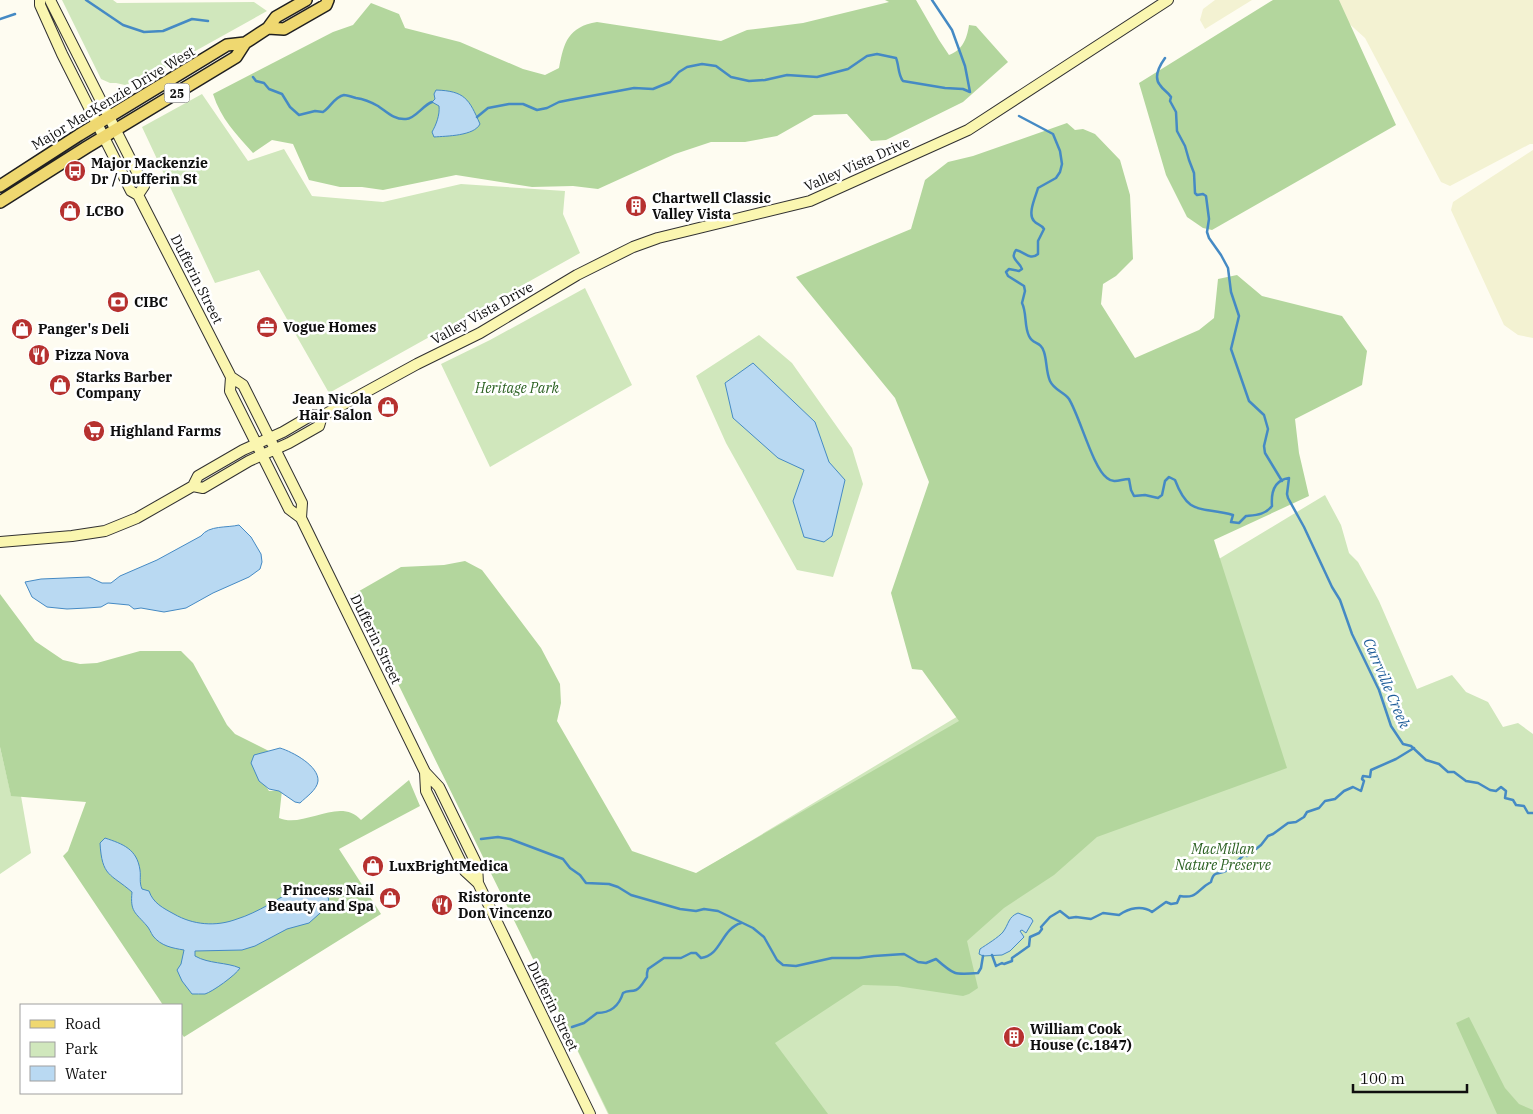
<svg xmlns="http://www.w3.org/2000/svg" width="1533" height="1114" font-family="'IBM Plex Serif',serif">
	<rect width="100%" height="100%" fill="#fefcf1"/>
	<path fill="#f3f2d2" d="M1215,0h37l-47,29 -5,-9 3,-11z
		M1323,0h210v144h-3l-80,42 -9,-4 -76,-144z
		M1533,150v188l-15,-3 -14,-10 -53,-115 2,-8z"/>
	<path fill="#d0e7bc" d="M62,0h51l4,3 137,-1 13,9 -122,68h-3l-17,6 -9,-2h-6l-9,-4z
		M202,94l46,67 36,-12 28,47 71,6 78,-18 104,7 -2,23 17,39 -251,140 -70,-123 -44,13 -73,-156z
		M585,288l47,97 -142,82 -49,-103 49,-24z
		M759,335l33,28 60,85 11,36 -30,93 -36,-7 -71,-127 -30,-67z
		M1325,495l16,30 8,28 9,9 21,39 38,88 35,-14 14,17 22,10 15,25 15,-4 15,11v380h-925l-70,-145z
		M0,747l11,48 10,1 10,57 -31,21z"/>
	<path fill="#b3d69d" d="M885,0h31l23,40 10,15c14,-5 18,-17 20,-30l7,1 32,36 -45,40 -77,38 -15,1 -24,-27 -33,1 -37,21 -32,6h-34l-36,12 -77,35 -25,-3 -41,1 -76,-12 -73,15 -21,-3h-22l-31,-7 -16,-36 -21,-4 -19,13c-17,-19 -32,-34 -40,-59l120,-62 20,-7 18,-22 28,11 6,14 55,14 63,27 22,6 14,-7c5,-26 9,-41 38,-46l124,19 26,-11 56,-7 86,-21z
		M1273,0h66l57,125 -184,105 -9,-2 -16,-11 -21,-42 -27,-92z
		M1067,123l8,7 8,-1 12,5 25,26 10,35 3,64 -17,17 -13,8 -2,20 34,54 64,-28 15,-12 4,-39 19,-4 25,21 80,20 25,35 -5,34 -67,34 4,34 10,43 -95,44 73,228 -190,69 -43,38 -50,33 -37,33 11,47 -9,6 -6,2 -66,-10 -34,-1 -88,58 53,71h-219l-255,-520 47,-27 43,-2 21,-4 17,9 59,78 19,36 1,19 -4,18 75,130 64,22 263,-152 -37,-51 -10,-1 -21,-76 38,-111 -34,-84 -99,-121 115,-48 14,-49 23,-18 25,-6z
		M0,594l35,47 28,19 17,4 17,-1 43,-12h41l12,12 34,62 8,9 34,17 -17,9 5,13 12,18 13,-1 -3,28c25,11 61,-22 82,2l48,-40 11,26 -81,43 42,65 -197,123 -3,-4v-28h-18l-100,-149 5,-5 18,-49 -75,-6 -11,-49z
		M1469,1017l36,71 14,16 14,6v4h-36l-41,-91z"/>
	<path fill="#b9d9f2" stroke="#458ac4" d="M436,90c29,1 33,9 44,34 -6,12 -33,12 -46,13l-2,-5c4,-7 8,-17 7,-26l-7,-4 3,-3 -1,-5z
		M753,363l62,59 14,40 16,18 -13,56 -8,6 -20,-5 -11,-36 11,-31 -26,-12 -45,-40 -8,-35z
		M239,525l12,12 10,17 1,8 -2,7 -11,8 -36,16 -27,15 -22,4 -23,-4 -7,1 -5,-4 -21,-2 -7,4 -14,1 -20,1 -20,-2 -15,-10 -7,-15 16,-3 48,-2 13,6h9l9,-7 37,-16 44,-24c8,-11 26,-8 38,-11z
		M280,748c13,4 39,18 38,33 -1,9 -12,16 -18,22l-5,-1 -16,-11 -10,-2 -10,-8 -8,-18 3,-8z
		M105,838c18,6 32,11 35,32 1,7 -1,12 2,19l7,2c4,12 14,17 25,23 19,11 42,13 63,5 10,-3 22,-9 31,-14 18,-11 40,-24 60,-10l1,10 -20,18 -22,6 -32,17 -13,4 -47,1v5c14,8 31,6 45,12 -4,7 -28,24 -35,26 -4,0 -9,0 -13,0l-10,-13 -5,-11 4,-6 3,-14c-12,-2 -23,-4 -31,-14 -2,-3 -4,-8 -6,-10 -12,-14 -17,-14 -15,-34 -22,-19 -30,-15 -32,-49z
		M1018,913l13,5 2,3 -7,12 -4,-3 -2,1 4,6 -14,14 -8,4 -19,1 -4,-2 1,-5c6,-4 19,-12 23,-17 6,-8 5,-15 15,-19z"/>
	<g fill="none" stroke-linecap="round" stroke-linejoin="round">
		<path stroke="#458ac4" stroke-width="2.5" d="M86,0l37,25 21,7 19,-1 29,-12 16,2
			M932,0l20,30 13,36 5,26
			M0,19l15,-5
			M1165,58c-5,7 -12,19 -5,27 3,5 8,7 11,12l-1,4 6,11 1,19 8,15 4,14 5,13 1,20 2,2 6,-1 3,2 3,23 -2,13 2,6 12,17 7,13 3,24 8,24 -8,33 18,52 15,14 4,14 -4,17 1,7 17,28
			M253,77l3,4 8,2 5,6 13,5 8,13 9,8 16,-4 8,1c8,-5 11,-15 21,-17 3,0 8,2 12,3 7,1 15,4 22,8 9,6 16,14 28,13 9,0 17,-14 26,-17
			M1019,116l34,18 7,17 2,13 -2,8 -4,6 -18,10c-2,8 -11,26 -4,33 3,4 7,3 10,8l-6,12v13c-8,7 -13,-2 -22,-4 -7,9 4,12 6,19l-3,2 -10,-2 -3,3 2,4 16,10 1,5 -3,12c5,10 2,23 7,33 4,9 12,5 15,16 3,9 2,20 6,29 4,9 14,11 19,18 11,18 24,69 38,79 7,6 14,1 22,1l2,11 3,6 11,-1 13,3 4,-3 3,-14 4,-4 6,3c14,37 26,26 58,35l-2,7 8,1 7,-7c10,-1 19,-1 26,-10 -1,-13 2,-26 17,-28l-2,16 1,4 16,29 28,60 8,13 12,34 27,56 12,36 12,18 8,2 15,14 13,4 9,8h6l12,9 12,2 12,7 6,1 5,-4 5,4 -1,7 8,2 3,5 8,1 4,7h5
			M477,117l11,-9 21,-4h14l14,6 10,-2 12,-6 10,-2 49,-9 16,-3 19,1 17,-7 9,-10 8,-5 15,-3 14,2 15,11 18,4 16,-1 22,-5 30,2 31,-8 19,-13 10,-2 19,4c3,7 2,17 7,23l42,7 18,1 7,3
			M481,839l17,-2 12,2 53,20 7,9 10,7 6,8 23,1 9,3 13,8 49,14 16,2 8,-2 14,2 35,17 11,9 13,23 6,5 13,1 36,-8h27l15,-2 30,-2 14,8 8,1 10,-4c18,16 18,16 42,14l3,-5 2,-12
			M992,955l4,11 6,-3 2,1 8,-3v-3l17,-12 1,-9 9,-4 3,-4 -1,-2 9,-10 10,-6 9,7 7,-1 15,2 12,-6 16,2c10,-7 23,-10 33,-3l14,-10 5,2 6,-1 3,-7c18,3 16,-6 31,-14 3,-12 7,-7 15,-11 4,-2 14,-13 19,-17l2,2 14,-11 7,-9 5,-2 15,-11 8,-1 8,-5 3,-5 12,-4 6,-7 10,-2 9,-8 9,-4 8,4 3,-10 -2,-2 1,-3 7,1 1,-7 25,-11 18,-11
			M572,1027l12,-4 13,-10c14,0 22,-7 26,-20 5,-3 8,-1 13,-3 5,-2 8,-9 11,-13v-4l1,-4 16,-11h17l10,-5h5l5,5c20,-2 20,-29 40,-35"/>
		<g stroke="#313131" stroke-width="12">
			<path id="secondary" d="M40,0v5l22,49 69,137 7,4 93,182 12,8 59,118 -1,15
				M50,0l94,186 -6,9
				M231,377l-1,14 59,118 12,9 124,254 14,15 38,78 1,18
				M193,486l10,2 46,-27 40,-18 30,-17 3,-10
				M0,542l72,-6 33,-5 32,-13 56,-32 5,-10 45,-26 40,-18 29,-17 10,1 95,-52 63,-31 97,-58 56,-28 25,-9 152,-37 158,-71 200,-130
				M425,772l1,19 39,80 13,12 112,231"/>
		</g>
		<g stroke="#202020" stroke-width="14">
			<path id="primary" d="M268,28l16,1 42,-24 2,-5
				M0,186l79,-51 148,-90 18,-2
				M0,202l87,-55 149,-90 9,-14 23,-15 8,-11 30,-17"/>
		</g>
		<use href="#secondary" stroke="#faf6b0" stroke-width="10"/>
		<use href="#primary" stroke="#efd870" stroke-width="11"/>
	</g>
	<defs>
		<g id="bus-disc" transform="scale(1.125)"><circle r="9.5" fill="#b6312f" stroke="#fff"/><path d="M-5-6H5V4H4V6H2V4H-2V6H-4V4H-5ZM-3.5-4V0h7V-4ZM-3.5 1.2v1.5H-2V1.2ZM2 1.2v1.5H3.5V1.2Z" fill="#fff"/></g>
		<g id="building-disc" transform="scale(1.125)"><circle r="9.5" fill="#b6312f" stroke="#fff"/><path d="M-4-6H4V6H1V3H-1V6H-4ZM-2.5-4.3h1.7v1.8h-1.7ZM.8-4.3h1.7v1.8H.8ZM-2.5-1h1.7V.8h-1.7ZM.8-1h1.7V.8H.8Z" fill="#fff"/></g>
		<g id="shop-disc" transform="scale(1.125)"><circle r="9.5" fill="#b6312f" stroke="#fff"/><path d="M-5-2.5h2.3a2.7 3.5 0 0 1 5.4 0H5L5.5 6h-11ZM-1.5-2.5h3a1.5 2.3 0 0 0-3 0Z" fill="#fff"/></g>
		<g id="bank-disc" transform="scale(1.125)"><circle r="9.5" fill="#b6312f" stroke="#fff"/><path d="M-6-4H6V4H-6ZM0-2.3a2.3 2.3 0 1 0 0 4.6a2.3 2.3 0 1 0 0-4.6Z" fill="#fff"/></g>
		<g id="office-disc" transform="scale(1.125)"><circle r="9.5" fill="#b6312f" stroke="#fff"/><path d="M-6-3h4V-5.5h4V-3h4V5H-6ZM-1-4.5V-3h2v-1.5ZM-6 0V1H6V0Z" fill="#fff"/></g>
		<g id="restaurant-disc" transform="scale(1.125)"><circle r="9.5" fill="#b6312f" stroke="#fff"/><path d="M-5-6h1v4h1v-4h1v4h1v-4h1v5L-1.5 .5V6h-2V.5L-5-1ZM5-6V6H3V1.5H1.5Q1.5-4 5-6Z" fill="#fff"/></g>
		<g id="supermarket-disc" transform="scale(1.125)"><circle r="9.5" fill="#b6312f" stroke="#fff"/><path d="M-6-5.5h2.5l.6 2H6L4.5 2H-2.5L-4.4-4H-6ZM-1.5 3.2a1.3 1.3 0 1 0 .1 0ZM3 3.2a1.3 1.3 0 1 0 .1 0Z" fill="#fff"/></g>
	</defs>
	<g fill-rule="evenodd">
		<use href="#bus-disc" x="75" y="171"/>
		<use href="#building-disc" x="636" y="206"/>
		<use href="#shop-disc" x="70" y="211"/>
		<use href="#bank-disc" x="118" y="302"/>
		<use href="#office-disc" x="267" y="327"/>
		<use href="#shop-disc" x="22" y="329"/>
		<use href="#restaurant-disc" x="39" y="355"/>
		<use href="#shop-disc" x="60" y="385"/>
		<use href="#shop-disc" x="388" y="407"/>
		<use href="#supermarket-disc" x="94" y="431"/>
		<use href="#shop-disc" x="373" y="866"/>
		<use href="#shop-disc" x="390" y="898"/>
		<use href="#restaurant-disc" x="442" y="905"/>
		<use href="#building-disc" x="1014" y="1037"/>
	</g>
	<g text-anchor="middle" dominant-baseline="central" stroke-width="5" stroke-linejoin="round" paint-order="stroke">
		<rect fill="#fff" stroke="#575757" stroke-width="1" x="164.5" y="83.5" width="25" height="19" rx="4"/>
		<g font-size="12" font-weight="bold" fill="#0f0f0f">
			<text x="177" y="93">25</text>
		</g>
		<g font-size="14" fill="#0f0f0f" stroke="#fff">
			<text transform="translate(113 98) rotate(-31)">Major MacKenzie Drive West</text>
			<text transform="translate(857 164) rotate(-24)">Valley Vista Drive</text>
			<text transform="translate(197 279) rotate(63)">Dufferin Street</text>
			<text transform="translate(482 313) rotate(-29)">Valley Vista Drive</text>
			<text transform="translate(376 639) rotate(64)">Dufferin Street</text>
			<text transform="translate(553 1006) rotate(64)">Dufferin Street</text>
		</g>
		<g font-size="14" font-weight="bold" fill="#0f0f0f" stroke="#fff" text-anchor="start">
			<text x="91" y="163">Major Mackenzie<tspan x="91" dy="16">Dr / Dufferin St</tspan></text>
			<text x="652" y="198">Chartwell Classic<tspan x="652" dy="16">Valley Vista</tspan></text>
			<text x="86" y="211">LCBO</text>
			<text x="134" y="302">CIBC</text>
			<text x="283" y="327">Vogue Homes</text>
			<text x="38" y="329">Panger's Deli</text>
			<text x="55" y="355">Pizza Nova</text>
			<text x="76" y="377">Starks Barber<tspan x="76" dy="16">Company</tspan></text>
			<text x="372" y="399" text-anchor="end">Jean Nicola<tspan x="372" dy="16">Hair Salon</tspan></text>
			<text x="110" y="431">Highland Farms</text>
			<text x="389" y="866">LuxBrightMedica</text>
			<text x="374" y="890" text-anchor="end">Princess Nail<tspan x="374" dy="16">Beauty and Spa</tspan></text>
			<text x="458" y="897">Ristoronte<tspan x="458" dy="16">Don Vincenzo</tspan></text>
			<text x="1030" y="1029">William Cook<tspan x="1030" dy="16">House (c.1847)</tspan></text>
		</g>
		<g font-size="14" font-style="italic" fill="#2c6223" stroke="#fff">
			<text x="517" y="388">Heritage Park</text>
			<text x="1223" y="849">MacMillan<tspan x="1223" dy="16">Nature Preserve</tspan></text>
		</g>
		<g font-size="15" font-style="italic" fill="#1f5d99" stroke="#fff">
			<text transform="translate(1387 683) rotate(67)">Carrville Creek</text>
		</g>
	</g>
	<rect x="20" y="1004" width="162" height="90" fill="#ffffff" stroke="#9f9f9f"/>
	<rect x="30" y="1020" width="25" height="8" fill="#efd870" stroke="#9f9f9f"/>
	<text x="65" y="1029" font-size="15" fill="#0f0f0f">Road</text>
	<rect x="30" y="1042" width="25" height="15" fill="#d0e7bc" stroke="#9f9f9f"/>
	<text x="65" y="1054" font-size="15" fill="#0f0f0f">Park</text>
	<rect x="30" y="1066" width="25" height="15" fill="#b9d9f2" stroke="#9f9f9f"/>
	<text x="65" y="1079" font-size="15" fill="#0f0f0f">Water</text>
	<path d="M1353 1084v8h114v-8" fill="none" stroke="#0f0f0f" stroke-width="2.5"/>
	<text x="1360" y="1084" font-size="15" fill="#0f0f0f" stroke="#ffffff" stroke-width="4" paint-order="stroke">100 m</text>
</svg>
